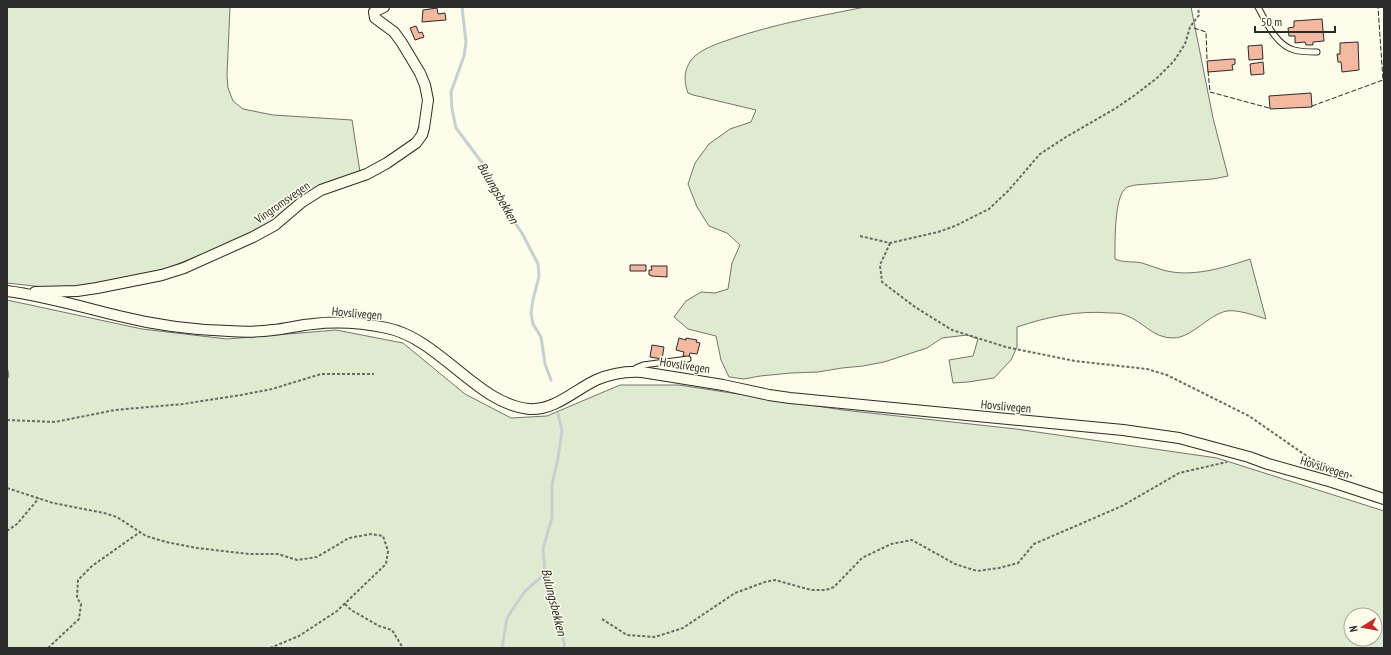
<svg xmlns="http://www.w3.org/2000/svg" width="1391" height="655" font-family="'PT Sans Narrow',sans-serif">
	<rect width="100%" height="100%" fill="#fdfbea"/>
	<path fill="#deebd1" stroke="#74746e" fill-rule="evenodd" d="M7,7h223l-3,68 1,13 5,13 10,8 30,6 79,5 8,52 -30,9 -27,15 -31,27 -25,13 -79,32 -67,16 -40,5 -54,-6z
		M865,7h326l22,111 15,58 -15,3 -78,6c-2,1 -7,1 -9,3 -12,8 -11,56 -11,71 8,4 19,2 27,4 7,2 14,5 21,7 28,8 60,-2 87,-11l16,60c-9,-3 -30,-10 -39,-8 -18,3 -35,27 -54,27 -21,0 -30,-17 -48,-23 -4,-2 -10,-2 -15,-2 -32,-3 -63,4 -93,14v20l-6,13 -17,18 -26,4 -15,1 -4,-23 24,-4 5,-17 -11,-4 -25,3 -15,10 -43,14 -21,4 -21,2 -24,4 -27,1 -31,3 -16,3 -15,-2 -8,-17 -5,-24 -28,-7 -14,-12 12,-16 15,-9 14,1 13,-4 4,-26 8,-18 -13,-12 -18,-7 -12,-19 -9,-23 7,-21 14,-19 21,-15 21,-7 5,-12 -63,-15 -5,-2c-5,-13 -4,-27 7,-37 9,-8 24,-13 36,-17 43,-15 89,-23 134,-32z
		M7,300l135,29 85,10 109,-9 67,13 62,51 46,24 36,-2 73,-31h59l164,25 173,19 201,29 167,53v137h-1377v-270l2,-1 -2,-11zM1351,615h24v24h-24z"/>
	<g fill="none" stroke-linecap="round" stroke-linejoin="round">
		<path stroke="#c7d0d0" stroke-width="3" d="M462,7l4,35 -2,14 -13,36 1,17 4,19 30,40 27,52 9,13 16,31 1,12 -6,24 -2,13 2,11 8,13 4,27 6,16
			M558,414l4,17 -4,27 -6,26v34l-9,30 2,26 12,33 8,41
			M502,648l5,-30 18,-27 20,-17"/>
	</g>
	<path fill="#f2b8a0" stroke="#2b2b2b" d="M437,8l1,6 7,-1 1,7 -24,2 1,-12z
		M1322,19l2,22 -11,1v3h-7l-1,-3 -10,1v-7h-6l-1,-8 6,-1v-6z
		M416,26l3,7 3,-1 2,5 -9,3 -5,-12z
		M1358,42l1,28 -17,2 -1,-10h-3l-1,-8h3v-11z
		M1262,45l1,14 -14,1 -1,-14z
		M1232,59h3v5l-3,1 1,5 -25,2 -1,-11z
		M1263,62l1,12 -13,1 -1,-11z
		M1311,93l1,14 -42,2 -1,-13z
		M630,265h16v6h-16z
		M651,266h16v11l-16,-1v-1h-2v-5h3z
		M679,338l7,2v-2l11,2 -1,2 4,1 -3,11 -7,-1 -1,4 -6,-1 1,-4 -8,-2z
		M652,345l12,2 -2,12 -12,-2z"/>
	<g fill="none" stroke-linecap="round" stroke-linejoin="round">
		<g stroke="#2b2b2b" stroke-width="7">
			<path id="service" d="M1258,7c8,15 18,38 36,43 7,2 15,2 23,2
				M634,371l2,-3 7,-3 45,-6"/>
		</g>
		<g stroke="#2b2b2b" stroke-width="12">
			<path id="minor" d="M7,291c38,5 75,16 112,25 36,9 73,14 110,15 14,1 30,1 44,-1 13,-1 26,-5 40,-6 24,-3 50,-1 74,4 53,11 90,76 142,81 25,2 46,-19 67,-29 14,-6 31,-9 46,-8l81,13 46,10 21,3 333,32 56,8 70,19 19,7 64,18 52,17
				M35,292l42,-1 20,-3 65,-13 22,-7 69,-31 22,-12 27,-23 19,-12 46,-16 20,-11 29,-20 6,-8 2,-7 4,-28 -3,-15 -5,-12 -18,-30 -8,-11 -19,-14 -1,-6 10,-5"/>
		</g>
		<path stroke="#6a6964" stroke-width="2" stroke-dasharray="3 2" stroke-linecap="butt" d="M860,236l30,7 48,-11 17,-6 34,-17 19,-18 32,-37 26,-17 50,-29 19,-13 22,-17 17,-17 11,-17 5,-17 9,-12 -1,-8
			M890,243l-10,22 2,17 33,25 37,23 54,17 69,14 72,8 20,6 82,41 62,43 43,18
			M7,420l48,2 60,-12 68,-6 58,-9 31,-6 49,-15h53
			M7,488l46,15 51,10 13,4 29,19 20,6 31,6 52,6h29l19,6 20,-3 32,-19 22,-4 12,2 5,15 -2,13 -49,47 -38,25 -29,12
			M7,531l10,-7 22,-26
			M345,604l6,6 28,16 13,4 11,18
			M602,619l25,16 28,2 28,-9 52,-35 30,-11 10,-2 36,10h15l8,-3 28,-29 29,-14 21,-4 43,24 22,7 22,-3 19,-5 16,-19 88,-38 57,-33 48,-11
			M48,648l31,-29 2,-15 -4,-6 1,-18 14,-14 48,-34"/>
		<use href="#service" stroke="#fdfbea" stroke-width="5"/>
		<use href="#minor" stroke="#fdfbea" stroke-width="10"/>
		<path stroke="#2b2b2b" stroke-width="1" stroke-dasharray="5 2" stroke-linecap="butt" d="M1194,28l12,4 1,27
			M1208,71l2,21 59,16
			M1312,106l71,-26 -5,-73"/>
	</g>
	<g text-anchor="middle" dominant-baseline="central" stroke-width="3" stroke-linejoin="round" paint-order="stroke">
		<g font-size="12" fill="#2b2b2b" stroke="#fdfbea">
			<text transform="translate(282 202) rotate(-35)">Vingromsvegen</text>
			<text transform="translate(357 313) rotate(5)">Hovslivegen</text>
			<text transform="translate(685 365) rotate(9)">Hovslivegen</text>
			<text transform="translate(1006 406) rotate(5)">Hovslivegen</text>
			<text transform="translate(1325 467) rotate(17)">Hovslivegen</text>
		</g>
		<g font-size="13" font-style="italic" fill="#2b2b2b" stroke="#fdfbea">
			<text transform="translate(498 193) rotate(60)">Bulungsbekken</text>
			<text transform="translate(554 602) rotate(76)">Bulungsbekken</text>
		</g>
	</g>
	<rect width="1391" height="655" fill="none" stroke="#2b2b2b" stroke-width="16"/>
	<g transform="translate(1363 627) rotate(259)"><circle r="19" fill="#fdfbea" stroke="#a9a89e"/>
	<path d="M0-3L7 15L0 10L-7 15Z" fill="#c62828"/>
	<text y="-6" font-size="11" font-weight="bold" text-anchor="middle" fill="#2b2b2b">N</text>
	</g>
	<path d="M1255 26v6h80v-6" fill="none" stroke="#2b2b2b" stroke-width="2"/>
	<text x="1261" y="26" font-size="12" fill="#2b2b2b" stroke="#fdfbea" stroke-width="3" paint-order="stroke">50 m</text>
</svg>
